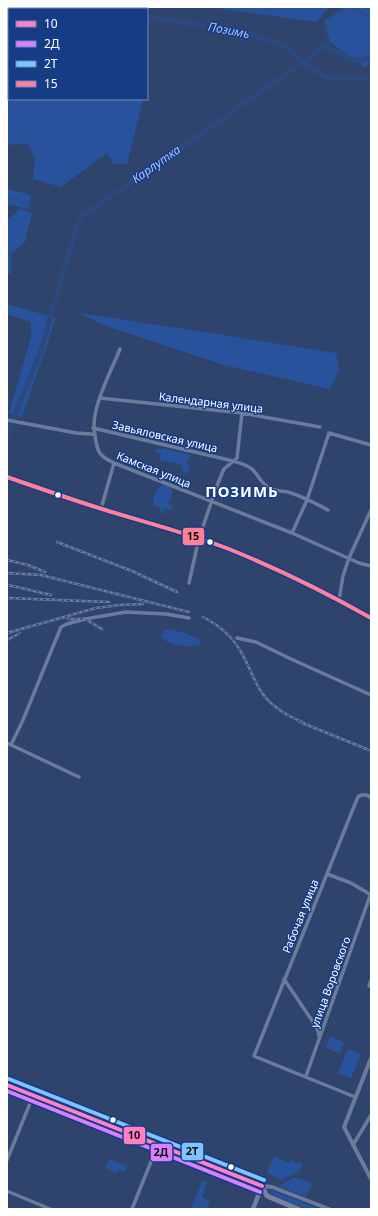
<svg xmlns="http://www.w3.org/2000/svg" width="378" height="1216" font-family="'Noto Sans',sans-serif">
	<rect width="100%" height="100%" fill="#2f446d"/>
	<path fill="#29529d" d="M209,7h120l-12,15z
		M346,7h25v55l-6,5 -35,-25 -6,-21z
		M9,49v50h134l-16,65h-13l-7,-11 -46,34 -28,-8 2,-22 -8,-14 -20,2v-95z
		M7,189l24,6 -2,14 -22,-5z
		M20,209l12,4 -7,29 -14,12v21l-4,-2v-53z
		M7,304l49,14 -34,99 -13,-4 22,-76v-15l-24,-8z
		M79,313l112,17 145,23 3,17 -9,19 -106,-24 -118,-39z
		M156,448l4,1 3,-1 28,7 -4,6 4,9 -5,4 -4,-3v-5c-7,-4 -15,-4 -23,-6v-1l2,-5 -6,-3z
		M164,484l8,4v7l-4,8 5,4 -3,4 -6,-3 -1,2 1,3 -1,1 -2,-1 -1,-6 -8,-2 2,-3 -1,-2c3,-6 3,-13 11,-16z
		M166,629c11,1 25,6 34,11l1,4c-8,5 -34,1 -40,-7l2,-5z
		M330,1036l14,6 -4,12 -14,-6z
		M348,1049l13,5 -10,24 -13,-5z
		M274,1156l16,7 1,-3 11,4 -3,7 -17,9 -15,-7z
		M109,1159l18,7 -3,6 -6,-2 -2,3 -11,-5z
		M295,1177l17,6 -6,14 -27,-11z
		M203,1180l4,2 -5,15 8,4 -4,8h-15z
		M271,1190l48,19h-13l-36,-15z"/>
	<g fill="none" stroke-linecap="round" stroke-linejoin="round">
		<path stroke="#2c497e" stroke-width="1" d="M90,7l10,2
			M149,7l143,21 13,-1 16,16 6,3
			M348,7l14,5 2,3 3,1 4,-4
			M327,46l-1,-14 5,-14 3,-4 7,-5 5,-2
			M253,117l81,8 37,17
			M7,198l75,18
			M113,221l93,23 39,-60 126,50"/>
		<path stroke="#2c497e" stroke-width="5" d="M114,7l2,2
			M147,17l94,14 42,14 20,17 24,-16c13,9 29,19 44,11
			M55,300l22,-75 7,-11 78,-53 141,-99 22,15 46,2
			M13,420l28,-70 12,-42
			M7,436l5,-12"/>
		<path stroke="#6b7b9b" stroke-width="3.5" d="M100,398l142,15 78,14
			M7,420l69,13 15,1 4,1c2,17 4,21 19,28l178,70 67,30 12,3
			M93,428l140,33c7,2 15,4 20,9 6,6 8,14 17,18 6,3 11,3 18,4 14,4 27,11 40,18
			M95,435c-6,-24 16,-63 25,-86
			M7,477l94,32 75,22 52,18 58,25 53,26 32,18
			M101,509l13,-46
			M292,533l15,-33 22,-67 42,12
			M189,583l10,-45 19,-55 6,-14 13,-11 5,-45
			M339,600l4,-24 6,-18 22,-48
			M237,638l19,4 35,17 80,36
			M7,743l72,34
			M11,745l12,-25 38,-93 6,-3 18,-5 41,-7 40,2 23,4
			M327,874l24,9 20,12
			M284,979l31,46 3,6 1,5
			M369,986l2,-6
			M306,1076l65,-183
			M355,1097l-101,-41 101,-252 3,-7 3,-2h6l4,3
			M353,1145l18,-30
			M7,1160l26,-64
			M7,1191l43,18
			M132,1209l26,-65"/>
		<path stroke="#6b7b9b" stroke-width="4" d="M371,1058l-27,69 27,52
			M262,1186l10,1 57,22"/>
		<path stroke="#71809e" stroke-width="4.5" d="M253,1209l9,-23"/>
		<path stroke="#7584a0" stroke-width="5" d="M7,1085l255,101 5,10 31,13"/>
		<g stroke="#6c7c9b" stroke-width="2.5">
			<path id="rail" d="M57,542l75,29 45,21
				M7,560l21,5 17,7
				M7,573l34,2 148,37
				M7,585l10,2 34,8
				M7,598l102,4
				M203,617c16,8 29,19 38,35 8,13 12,28 21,41 11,15 26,23 42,30
				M68,619h17l17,10
				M7,633l89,-25 23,-3 24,-1
				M7,640l13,-7
				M300,722l69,28"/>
		</g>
		<use href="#rail" stroke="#163c86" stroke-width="1" stroke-dasharray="3" stroke-linecap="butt"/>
		<g stroke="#163c86" stroke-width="7">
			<path id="bus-1" d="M7,1085l255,101"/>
		</g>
		<g stroke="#163c86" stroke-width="7">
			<path id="bus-2" d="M7,1091l253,101"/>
		</g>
		<g stroke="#163c86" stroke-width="7">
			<path id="bus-3" d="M9,1079l255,101"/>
		</g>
		<g stroke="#163c86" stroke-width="7">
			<path id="bus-4" d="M7,477c32,11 63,22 95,32 42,13 86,24 127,40 49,20 96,43 142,69"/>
		</g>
		<use href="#bus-1" stroke="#ff80c5" stroke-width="4"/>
		<use href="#bus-2" stroke="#d880ff" stroke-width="4"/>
		<use href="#bus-3" stroke="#80c4ff" stroke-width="4"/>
		<use href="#bus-4" stroke="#ff8098" stroke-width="4"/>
	</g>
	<g fill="#fff" stroke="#163c86" stroke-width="1.5">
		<circle cx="58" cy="495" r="3.5"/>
		<circle cx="210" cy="542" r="3.5"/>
		<circle cx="113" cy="1120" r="3.5"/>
		<circle cx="231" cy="1167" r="3.5"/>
	</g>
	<g text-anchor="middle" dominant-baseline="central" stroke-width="3" stroke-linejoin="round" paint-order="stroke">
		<g font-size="11" fill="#fff" stroke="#163c86">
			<text transform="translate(211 402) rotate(7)">Календарная улица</text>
			<text transform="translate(165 436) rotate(13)">Завьяловская улица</text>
			<text transform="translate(154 469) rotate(22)">Камская улица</text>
			<text transform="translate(300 916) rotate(-68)">Рабочая улица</text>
			<text transform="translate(330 982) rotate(-70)">улица Воровского</text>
		</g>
		<g font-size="12" font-style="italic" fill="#a6c3f5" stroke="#163c86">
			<text transform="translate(229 30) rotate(11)">Позимь</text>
			<text transform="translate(156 164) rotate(-35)">Карлутка</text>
		</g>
		<g font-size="15" font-weight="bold" letter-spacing="1" fill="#fff" stroke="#163c86">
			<text x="242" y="491">ПОЗИМЬ</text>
		</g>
	</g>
	<g stroke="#163c86" stroke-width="1.5">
		<rect x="182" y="527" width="23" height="19" rx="4" fill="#ff8098"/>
		<rect x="123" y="1126" width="23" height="19" rx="4" fill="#ff80c5"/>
		<rect x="181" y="1142" width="23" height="19" rx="4" fill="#80c4ff"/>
		<rect x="150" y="1143" width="23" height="19" rx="4" fill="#d880ff"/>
	</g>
	<g font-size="11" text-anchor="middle" font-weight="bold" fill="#111">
		<text x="193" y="540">15</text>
		<text x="134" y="1139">10</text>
		<text x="192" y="1155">2Т</text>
		<text x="161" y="1156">2Д</text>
	</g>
	<rect width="378" height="1216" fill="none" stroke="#ffffff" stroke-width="16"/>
	<rect x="8" y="8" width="140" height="92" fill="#163c86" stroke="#738ab6"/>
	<rect x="16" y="21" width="20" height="6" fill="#ff80c5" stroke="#738ab6"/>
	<text x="44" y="28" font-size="12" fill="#ffffff">10</text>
	<rect x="16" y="41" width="20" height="6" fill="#d880ff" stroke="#738ab6"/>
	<text x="44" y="48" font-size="12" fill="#ffffff">2Д</text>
	<rect x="16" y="61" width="20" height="6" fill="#80c4ff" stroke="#738ab6"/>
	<text x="44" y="68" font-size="12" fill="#ffffff">2Т</text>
	<rect x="16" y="81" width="20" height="6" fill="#ff8098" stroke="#738ab6"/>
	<text x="44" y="88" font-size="12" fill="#ffffff">15</text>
</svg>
